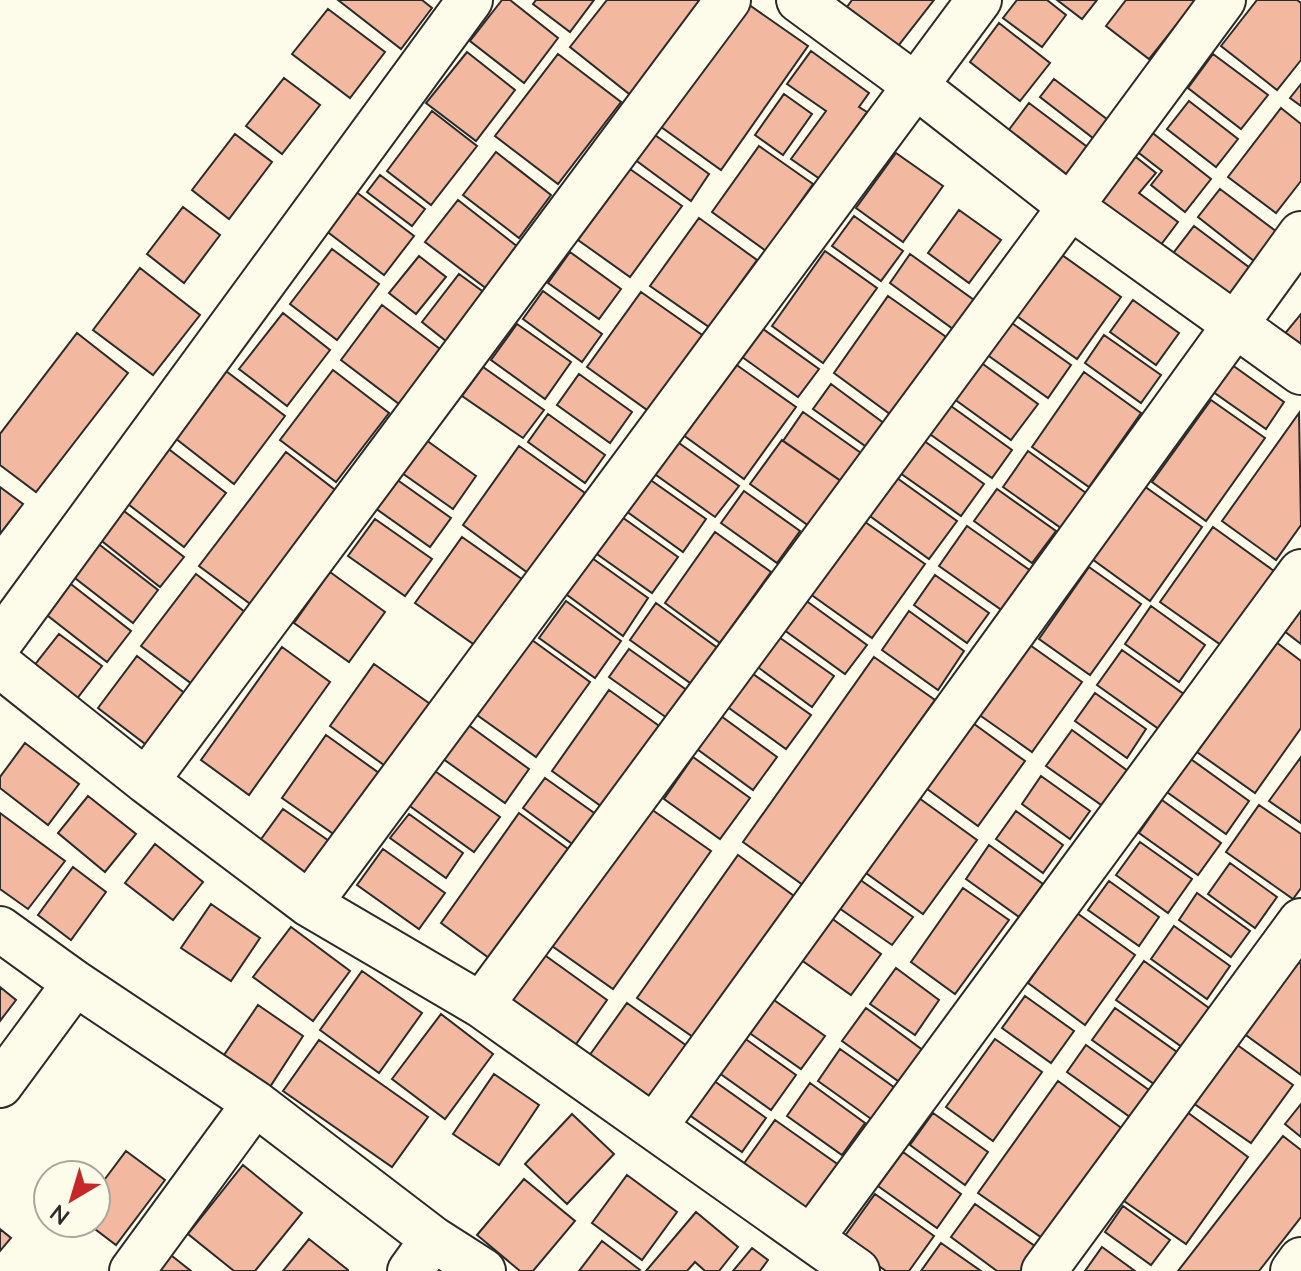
<svg xmlns="http://www.w3.org/2000/svg" width="1301" height="1271" font-family="Lato,sans-serif">
	<rect width="100%" height="100%" fill="#fdfbea"/>
	<path fill="#f2b8a0" stroke="#2b2b2b" stroke-width="2" d="M338,0h84l10,8 -31,41z
		M502,0h8l48,38 -34,45 -54,-42z
		M536,0h58l-24,32 -37,-28z
		M607,0h90l7,5 -71,92 -63,-50z
		M852,0h82l-36,46 -51,-39z
		M1017,0h30l19,15 -24,32 -39,-29z
		M1057,0h40l-15,19z
		M1126,0h70l-47,59 -43,-33z
		M1257,0h40l4,3v57l-24,30 -56,-44z
		M745,2l63,44 -87,124 -64,-46z
		M328,9l57,43 -35,46 -58,-44z
		M999,23l51,40 -30,38 -50,-39z
		M811,51l58,42 -10,14 8,5 -47,67 -29,-20 35,-48 -39,-27z
		M467,52l48,38 -39,51 -50,-38z
		M558,54l63,48 -63,82 -63,-48z
		M1213,54l55,41 -27,34 -53,-41z
		M284,78l36,27 -38,49 -36,-28z
		M1054,79l62,47 -14,19 -62,-48z
		M1301,84v22l-11,-8z
		M784,94l28,20 -29,41 -28,-20z
		M1189,101l49,38 -22,28 -49,-38z
		M1029,103l61,46 -25,33 -60,-47z
		M1281,108l20,16v57l-25,32 -48,-36z
		M432,111l45,35 -46,59 -44,-34z
		M1145,127l66,52 -26,33 -34,-27 11,-14 -32,-25z
		M648,130l61,44 -18,27 -61,-45z
		M235,134l37,28 -43,57 -37,-29z
		M759,146l54,38 -47,67 -54,-39z
		M1127,150l29,23 -17,20 39,29 -27,36 -67,-52z
		M496,152l55,43 -32,43 -56,-43z
		M896,153l47,33 -40,56 -47,-34z
		M630,169l52,37 -52,71 -52,-37z
		M380,175l45,34 -13,17 -45,-34z
		M1220,189l57,43 -23,29 -56,-44z
		M355,191l59,45 -30,39 -59,-45z
		M458,200l60,47 -31,42 -62,-47z
		M183,207l37,28 -36,48 -37,-29z
		M959,210l42,30 -32,43 -41,-30z
		M854,216l49,35 -22,30 -49,-35z
		M699,218l58,42 -48,67 -59,-41z
		M1194,226l56,42 -24,31 -55,-43z
		M332,249l47,35 -42,56 -47,-36z
		M1055,250l66,47 -44,62 -66,-47z
		M825,251l52,37 -54,75 -51,-37z
		M570,252l51,37 -22,30 -51,-36z
		M910,254l64,46 -21,29 -63,-46z
		M419,256l27,21 -30,37 -27,-21z
		M140,268l60,47 -47,60 -60,-45z
		M459,274l30,22 -38,49 -29,-23z
		M543,291l59,43 -20,28 -59,-43z
		M641,292l64,45 -55,75 -63,-45z
		M888,296l61,43 -55,78 -60,-44z
		M1133,300l46,33 -23,32 -46,-33z
		M382,305l58,44 -41,55 -58,-44z
		M283,313l47,37 -43,56 -48,-37z
		M1301,314v38l-19,-15z
		M1009,321l62,44 -23,33 -62,-44z
		M517,324l54,38 -26,37 -54,-39z
		M759,326l60,43 -21,28 -60,-43z
		M77,333l51,40 -92,119 -36,-27v-31z
		M1104,335l57,40 -20,28 -56,-40z
		M976,359l62,45 -27,36 -61,-44z
		M731,361l65,46 -52,72 -65,-47z
		M1228,362l56,40 -18,27 -57,-40z
		M483,367l61,43 -21,28 -61,-42z
		M333,370l56,43 -53,69 -56,-42z
		M226,371l59,45 -51,68 -59,-46z
		M1084,372l57,41 -52,74 -57,-40z
		M579,374l53,38 -22,31 -53,-38z
		M831,384l54,40 -17,24 -55,-39z
		M1211,400l54,38 -59,83 -54,-39z
		M944,401l68,49 -20,28 -68,-48z
		M803,412l58,41 -20,28 -58,-40z
		M1299,413l2,112 -25,35 -54,-39z
		M548,414l57,41 -20,28 -57,-41z
		M916,435l68,49 -23,32 -68,-48z
		M672,438l67,48 -24,31 -66,-47z
		M426,440l50,36 -23,33 -51,-36z
		M782,440l59,41 -32,45 -59,-42z
		M519,446l66,47 -57,80 -65,-48z
		M166,447l60,46 -42,54 -60,-46z
		M1028,451l58,42 -25,35 -58,-41z
		M286,452l57,44 -86,113 -58,-43z
		M890,473l67,48 -28,38 -66,-48z
		M642,474l64,45 -23,33 -64,-46z
		M396,479l55,39 -21,29 -55,-39z
		M1144,486l58,41 -52,74 -58,-42z
		M0,487l23,17 -23,30z
		M997,489l59,42 -24,32 -58,-42z
		M744,491l56,40 -23,32 -56,-40z
		M120,508l64,49 -24,30 -62,-49z
		M612,510l66,47 -26,36 -65,-46z
		M858,517l67,47 -53,74 -66,-47z
		M375,519l57,40 -27,37 -57,-40z
		M967,526l64,45 -28,40 -64,-45z
		M1213,527l61,44 -53,74 -61,-43z
		M715,532l56,40 -51,71 -55,-40z
		M462,537l64,45 -47,66 -64,-45z
		M96,542l62,48 -25,33 -62,-48z
		M585,553l63,45 -25,38 -64,-47z
		M1089,567l52,37 -51,71 -51,-36z
		M330,572l55,40 -36,50 -55,-39z
		M196,574l54,42 -54,71 -55,-41z
		M935,575l54,38 -22,30 -53,-38z
		M67,581l64,50 -24,31 -64,-50z
		M1301,596v48l-22,-17z
		M801,597l66,48 -22,29 -65,-47z
		M566,601l55,40 -26,37 -56,-40z
		M656,603l63,46 -26,36 -63,-45z
		M1151,606l54,39 -26,37 -54,-38z
		M909,611l55,40 -26,39 -56,-40z
		M59,634l43,32 -33,43 -43,-33z
		M776,635l58,41 -22,31 -57,-42z
		M1020,638l62,44 -50,70 -61,-43z
		M532,640l58,42 -54,75 -59,-42z
		M1276,642l25,19v67l-46,65 -58,-41z
		M282,647l48,35 -81,113 -48,-35z
		M629,649l66,47 -21,27 -65,-46z
		M1122,650l66,47 -25,35 -66,-47z
		M137,656l59,46 -39,51 -59,-45z
		M874,657l61,43 -132,185 -60,-43z
		M374,664l59,42 -45,62 -58,-42z
		M746,669l65,46 -25,34 -64,-46z
		M609,690l53,38 -57,81 -53,-38z
		M1095,693l51,36 -19,29 -52,-37z
		M721,716l56,41 -24,33 -56,-41z
		M966,718l59,43 -47,65 -59,-43z
		M463,721l66,48 -24,34 -66,-47z
		M1072,730l60,44 -25,35 -61,-43z
		M326,735l53,38 -44,62 -53,-37z
		M25,743l54,41 -31,41 -48,-37v-11z
		M693,757l57,41 -30,41 -56,-40z
		M1188,757l61,44 -23,33 -62,-44z
		M1301,757v66l-32,-22z
		M432,769l68,48 -26,35 -67,-48z
		M1041,776l49,35 -20,28 -48,-35z
		M545,778l52,37 -22,31 -52,-38z
		M912,793l65,47 -54,74 -64,-46z
		M88,796l48,38 -31,38 -47,-39z
		M1162,800l59,43 -23,32 -59,-42z
		M1259,805l42,29v54l-8,11 -67,-47z
		M283,809l49,34 -24,34 -49,-35z
		M651,809l60,42 -98,138 -61,-43z
		M1016,811l47,34 -20,28 -47,-34z
		M0,813l65,48 -37,48 -28,-20z
		M519,813l60,44 -79,109 -59,-43z
		M409,814l54,39 -17,25 -56,-40z
		M1140,842l52,37 -24,34 -52,-38z
		M155,844l48,38 -30,38 -48,-37z
		M989,845l54,39 -24,33 -53,-38z
		M383,849l62,44 -26,36 -62,-44z
		M738,855l56,41 -101,141 -56,-39z
		M1230,863l47,34 -22,31 -47,-34z
		M73,867l33,25 -35,48 -33,-25z
		M859,879l54,38 -21,28 -53,-37z
		M1109,881l50,36 -20,29 -51,-36z
		M963,888l46,32 -54,74 -44,-32z
		M1197,893l53,38 -19,26 -52,-37z
		M211,904l49,34 -29,43 -50,-33z
		M1077,913l58,42 -50,70 -57,-42z
		M827,915l54,39 -30,41 -54,-38z
		M1174,926l56,40 -23,33 -56,-40z
		M291,927l59,44 -37,50 -60,-44z
		M539,951l68,49 -33,47 -68,-49z
		M1295,959l6,5v111l-58,-42z
		M1144,961l65,47 -27,39 -66,-47z
		M896,968l43,32 -24,35 -45,-31z
		M362,971l60,42 -43,60 -59,-43z
		M0,987l16,13 -16,21z
		M764,993l61,43 -24,33 -60,-42z
		M1025,996l49,35 -23,32 -49,-35z
		M627,1003l60,43 -37,54 -61,-44z
		M258,1005l45,31 -35,54 -46,-32z
		M866,1008l62,46 -23,32 -63,-45z
		M1115,1008l62,44 -23,32 -62,-44z
		M441,1014l52,40 -48,65 -53,-40z
		M740,1035l56,40 -25,35 -56,-40z
		M995,1039l47,33 -49,69 -47,-34z
		M319,1040l109,77 -36,50 -109,-76z
		M1236,1044l57,41 -42,58 -58,-40z
		M1086,1045l63,45 -19,27 -63,-45z
		M840,1049l58,41 -24,31 -56,-40z
		M494,1074l45,31 -40,60 -46,-31z
		M710,1078l56,40 -24,34 -57,-40z
		M1058,1081l66,49 -79,110 -67,-47z
		M810,1083l55,40 -23,32 -55,-39z
		M1301,1104v33l-16,-13z
		M1187,1112l61,45 -62,87 -62,-43z
		M933,1113l55,39 -23,33 -55,-40z
		M572,1114l42,40 -47,50 -42,-40z
		M775,1120l68,48 -35,50 -68,-49z
		M1283,1136l18,14v67l-42,54h-81z
		M126,1151l39,29 -49,65 -29,-22h9v-32z
		M903,1152l58,42 -24,34 -59,-42z
		M243,1165l59,48 -47,58h-21l-46,-37z
		M627,1175l50,37 -35,48 -50,-37z
		M524,1179l51,42 -42,50h-13l-43,-36z
		M875,1194l59,42 -25,35h-23l-44,-31z
		M975,1204l64,45 -16,22h-26l-46,-34z
		M1123,1206l47,34 -19,25 -46,-33z
		M696,1212l42,35 -19,24h-14l-10,-9 -8,9h-41z
		M0,1229l11,9 -11,13z
		M309,1239l39,31v1h-65z
		M602,1241l38,29 -1,1h-60z
		M941,1243l40,28h-60z
		M1102,1247l33,24h-50z
		M752,1248l16,12 -8,11h-27z
		M167,1252l24,19h-38z"/>
	<g fill="none" stroke-linecap="round" stroke-linejoin="round">
		<g stroke="#2b2b2b" stroke-width="48">
			<path id="minor" d="M799,0l117,86 155,121 230,165
				M0,642l470,-642
				M0,665l146,116 163,123 172,101 376,266
				M146,781l582,-781
				M309,904l670,-904
				M0,929l75,54 180,120 178,136 50,32
				M481,1005l742,-1005
				M0,1085l75,-102
				M655,1126l646,-892
				M812,1237l489,-665
				M132,1271l123,-168
				M410,1271l23,-32
				M1044,1271l257,-350
				M1293,1271l8,-11"/>
		</g>
		<use href="#minor" stroke="#fdfbea" stroke-width="44"/>
	</g>
	<g transform="translate(72 1199) rotate(218)"><circle r="38" fill="#fdfbea" stroke="#a9a89e" stroke-width="2"/>
	<path d="M0-6L14 30L0 20L-14 30Z" fill="#c62828"/>
	<text y="-12" font-size="22" font-weight="bold" text-anchor="middle" fill="#2b2b2b">N</text>
	</g>
</svg>
